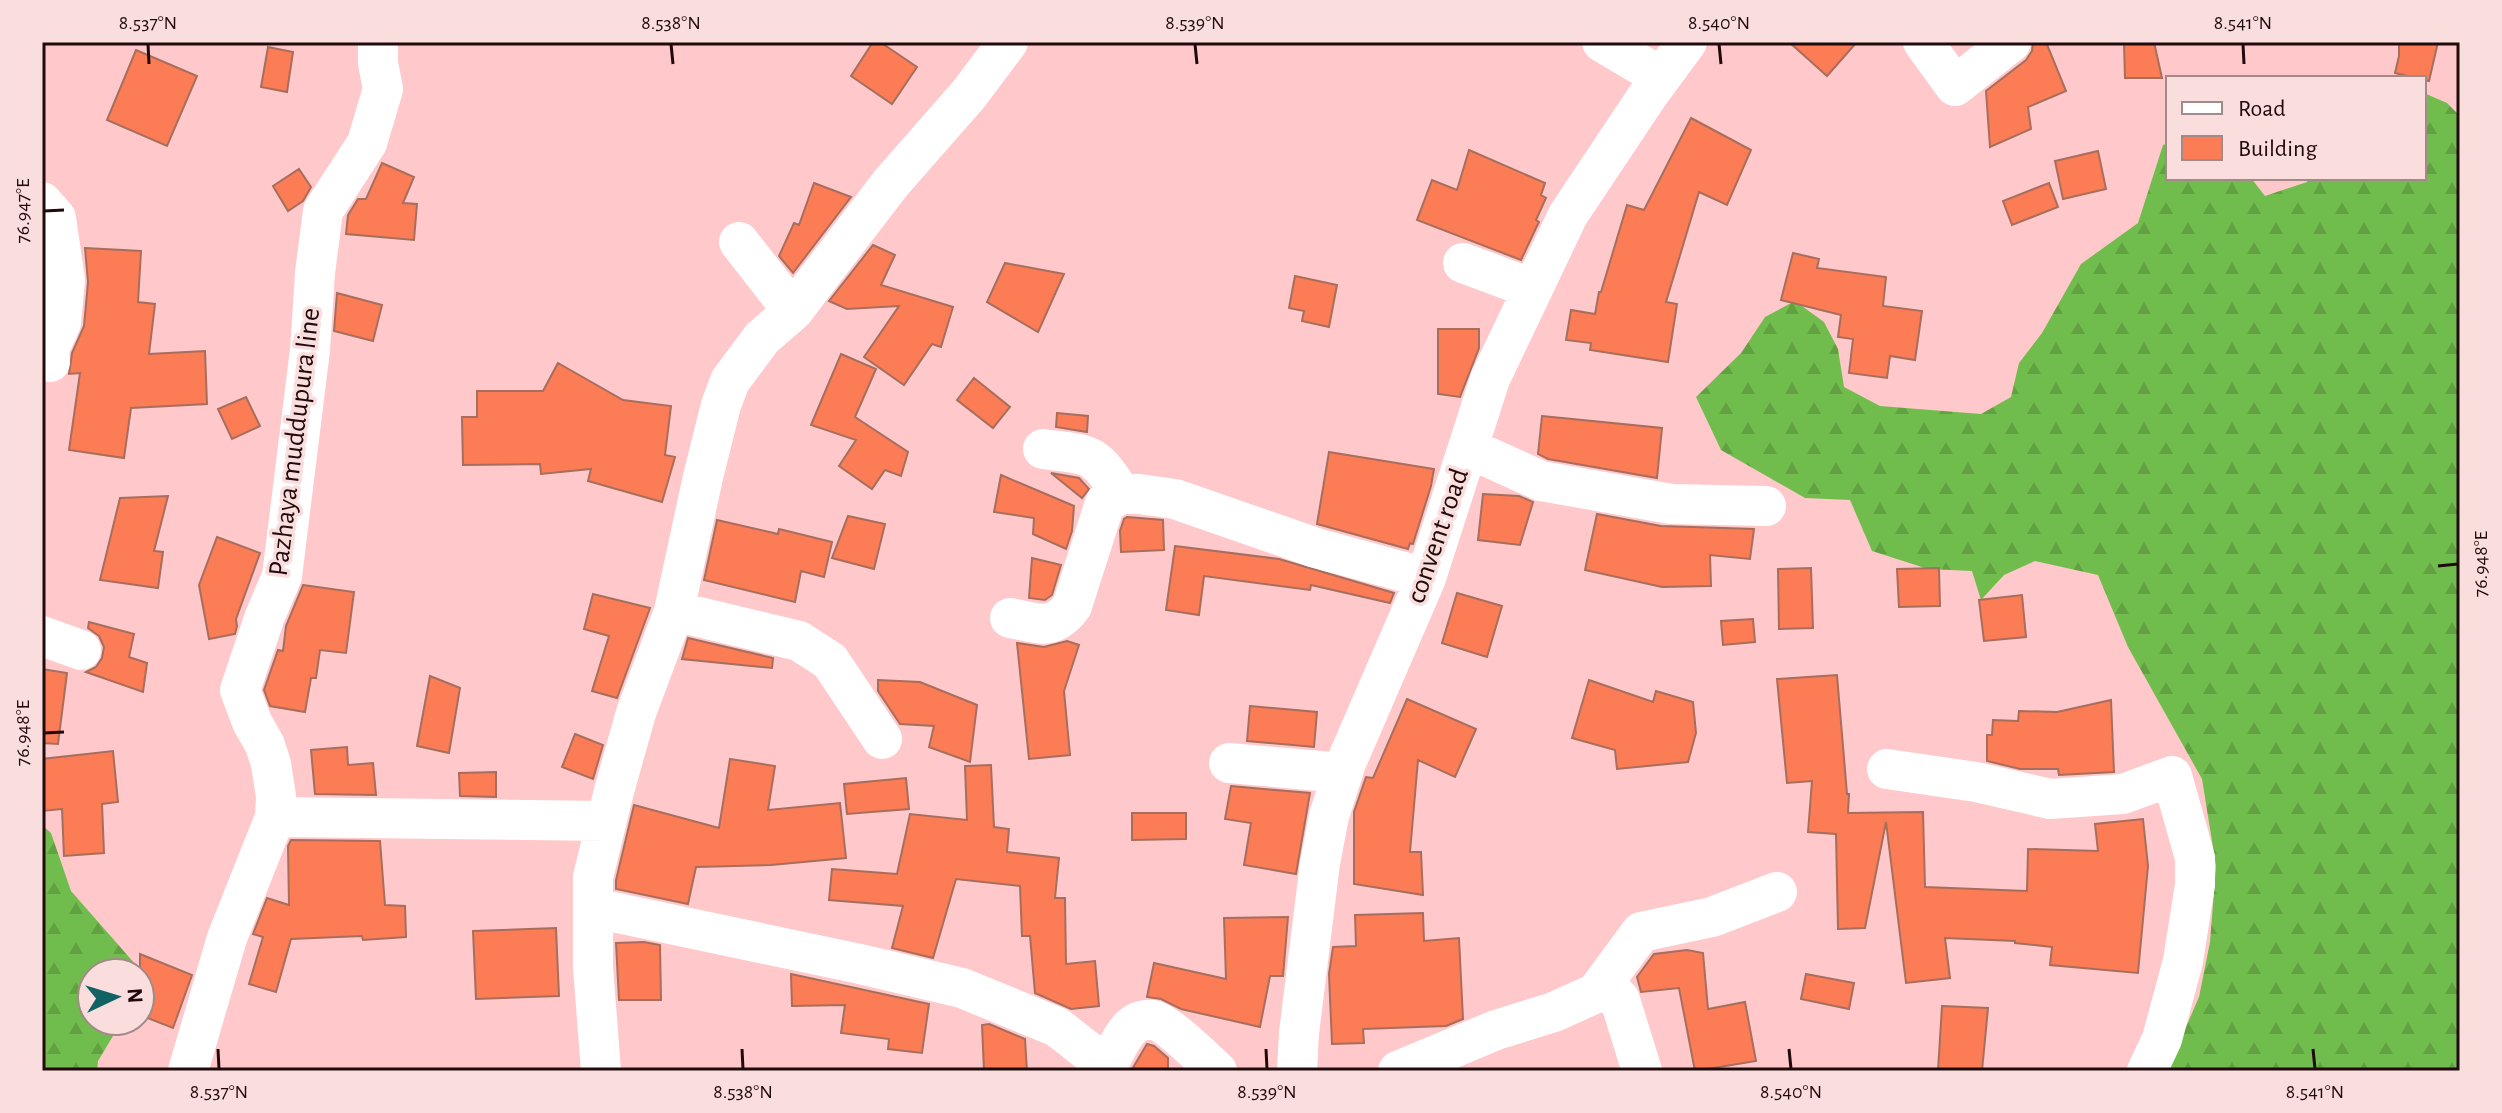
<svg xmlns="http://www.w3.org/2000/svg" width="2502" height="1113" font-family="'Alegreya Sans',sans-serif">
	<defs>
		<pattern id="forest-firs" width="22" height="20" patternUnits="userSpaceOnUse" patternTransform="scale(2)"><rect width="22" height="20" fill="#70bd4d"/><path d="M5 1l3.5 6h-7zM16 11l3.5 6h-7z" fill="#61a142"/></pattern>
	</defs>
	<rect width="100%" height="100%" fill="#ffc8ca"/>
	<path fill="url(#forest-firs)" d="M2424,93l23,10 13,13v955h-293l32,-74 11,-55 6,-76 -14,-87 -74,-132 -30,-72 -63,-14 -31,14 -23,25 -9,-29 -44,-2 -56,-18 -22,-51 -45,-2 -84,-48 -25,-53 45,-44 24,-36 30,-16 29,21 14,27 6,38 36,19 101,8 30,-17 8,-34 23,-30 39,-69 57,-41 25,-78 5,-2v35h83l14,18 42,-14 1,-4h116z
		M42,825l9,8 20,58 72,82h-51v48h30l-24,40 -1,10h-55z"/>
	<path fill="#fc7c56" stroke="#a76e5d" stroke-width="2" d="M873,42h7l37,25 -25,37 -41,-28z
		M1789,42h68l-30,34z
		M2033,42h13l20,49 -38,16 3,22 -41,18 -4,-56 40,-31 6,-9z
		M2124,42h30l8,36h-37z
		M2399,42h39l-9,39 -34,-8 4,-17z
		M268,47l25,5 -6,40 -26,-5z
		M136,50l61,26 -30,70 -60,-26z
		M1691,118l60,32 -24,55 -28,-13 -33,110 11,2 -9,58 -78,-12 1,-7 -25,-3 5,-30 24,4 4,-22h2l26,-87 17,5z
		M1469,150l76,33 -4,12 5,3 -10,22 3,2 -3,6 -15,32 -104,-40 15,-40 25,10z
		M2098,151l8,38 -43,10 -8,-38z
		M382,163l32,14 -11,26 14,1 -3,36 -68,-6 2,-19 10,-16h8z
		M299,169l12,18 -8,14 -15,10 -15,-25z
		M814,183l37,14 -58,76 -14,-17 15,-33 5,2z
		M2049,183l9,24 -46,18 -9,-24z
		M873,245l22,10 -14,30 72,22 -12,40 -9,-3 -28,41 -40,-28 35,-51 -52,3 -18,-8z
		M85,248l56,3 -3,51 17,2 -6,50 56,-3 2,53 -76,4 -7,50 -55,-8 11,-77 -11,1 3,-21 12,-27 4,-44z
		M1793,253l26,6 -2,9 69,9 -3,29 39,5 -7,49 -25,-4 -3,22 -38,-5 4,-34 -15,-2 3,-22 -60,-15z
		M1005,263l59,11 -26,58 -51,-30z
		M1295,276l42,9 -8,42 -27,-6 2,-10 -15,-3z
		M337,293l45,12 -9,36 -39,-10z
		M1438,329h41v19l-19,49 -22,-3z
		M841,354l35,15 -21,48 53,35 -7,24 -16,-6 -13,19 -33,-23 17,-26 -45,-15z
		M558,363l65,37 48,6 -6,49 10,2 -13,45 -74,-21 3,-12 -50,5 -1,-10 -77,1 -1,-48h15v-26h66z
		M974,378l36,29 -17,21 -36,-28z
		M246,397l14,29 -28,13 -14,-30z
		M1057,413l31,3 -1,16 -31,-5z
		M1542,416l120,12 -5,50 -109,-19 -10,-5z
		M1329,452l105,17 -3,17 -18,58 -3,-1 -2,6 -91,-25z
		M1051,473l28,5 10,11 -7,9z
		M1001,475l73,31 -2,25 -6,18 -33,-15 1,-16 -40,-6z
		M1483,494l36,2 14,6 -13,43 -42,-5z
		M168,496l-14,55 9,1 -5,36 -58,-8 20,-82z
		M1597,514l64,12 93,3 -4,30 -40,-4 1,31 -49,1 -77,-17z
		M848,516l37,8 -11,45 -42,-11z
		M1127,517l36,3 1,30 -43,2 -1,-21 4,-12z
		M717,520l61,14 1,-5 53,13 -8,35 -23,-6 -6,31 -91,-22z
		M217,537l43,16 -24,66 1,7 -2,8 -26,5 -10,-54z
		M1175,546l104,13 115,34 -4,10 -79,-18 -1,5 -106,-14 -5,39 -33,-5z
		M1032,558l29,7 -9,30 -7,5 -16,-2z
		M1811,568l2,60 -34,1 -1,-60z
		M1939,568l1,38 -41,1 -2,-38z
		M303,585l51,7 -8,61 -26,-3 -4,28h-5l-6,34 -35,-6 -6,-16 14,-40 5,1 3,-25z
		M1457,593l45,13 -15,51 -45,-14z
		M593,594l57,14 -33,90 -25,-7 17,-55 -25,-7z
		M2022,595l4,42 -42,4 -5,-41z
		M1753,619l2,23 -32,3 -2,-24z
		M89,622l45,12 -5,23 18,6 -4,29 -57,-20 10,-5 6,-9 2,-11 -5,-11 -11,-8z
		M688,638l85,20 -1,10 -90,-9z
		M1067,641l12,4 -15,46 6,64 -41,4 -12,-116 27,4z
		M42,669l25,4 -9,71 -16,-1z
		M1837,675l10,119h2l-1,19 75,-1 2,75 102,4 1,-42 70,2 -3,-27 48,-5 5,47 -10,107 -88,-8 2,-18 -37,-4v-2l-70,-3 5,40 -44,5 -20,-161 -21,106 -27,1 -2,-95 -28,-2 4,-51 -25,2 -10,-104z
		M430,676l30,12 -11,65 -32,-7z
		M878,680l42,2 57,23 -7,57 -41,-15 5,-21 -34,-2 -22,-33z
		M1589,680l64,22 3,-11 37,11 3,31 -8,29 -71,7 -2,-19 -43,-12z
		M1407,699l69,30 -21,48 -37,-17 -8,92h11l2,43 -69,-11v-72l12,-35 7,1z
		M2111,700l3,72 -55,3 -1,-6h-38l-33,-8v-26h5l1,-15 25,1 1,-10 38,1z
		M1250,706l67,6 -3,35 -67,-6z
		M575,734l28,11 -10,34 -31,-12z
		M347,747l1,18 25,-2 3,32 -61,-1 -4,-44z
		M113,751l5,51 -16,2 2,49 -40,3 -2,-47 -20,2v-52z
		M730,759l45,7 -7,44 72,-7 6,55 -75,7 -75,2 -8,37 -72,-15v-9l18,-75 85,23z
		M991,765l3,62 15,2 -2,23 52,6 -4,40h10l1,66 29,-3 4,45 -28,3 -36,-16 -5,-57h-8l-2,-50 -64,-7 -23,79 -41,-10 11,-42 -74,-6 3,-31 65,5 13,-60 57,6 -2,-54z
		M496,772v25l-36,-1 -1,-23z
		M906,778l3,31 -62,5 -3,-30z
		M1231,786l79,7 -14,81 -52,-9 7,-42 -26,-4z
		M1132,813h54v26l-54,1z
		M291,840l89,1 5,64 20,1 1,31 -43,3 -1,-4 -71,3 -15,53 -27,-8 14,-47 -10,-3 14,-36 22,7 -1,-59z
		M1423,913l1,28 35,-3 4,81 -17,7 -83,3 1,14 -32,1 -3,-70 4,-27 23,-1 -1,-31z
		M1288,917l-5,59h-13l-10,51 -79,-18 -20,-10 -14,-2 7,-34 72,16 -2,-61z
		M556,928l3,68 -83,3 -3,-68z
		M644,942l16,3 1,55h-42l-3,-57z
		M1687,950l16,3 5,56 37,-7 11,59 -61,10 -16,-83 -38,4 -4,-15 17,-23z
		M140,954l52,21 -19,53 -33,-13z
		M791,974l138,30 -7,49 -34,-4 1,-10 -48,-6 4,-28 -53,1z
		M1806,974l48,9 -5,26 -48,-10z
		M1942,1006l46,2 -6,63h-44z
		M989,1024l36,15 2,32h-43l-2,-46z
		M1147,1044l7,2 14,12v13h-37z"/>
	<g fill="none" stroke-linecap="round" stroke-linejoin="round">
		<path stroke="#fff" stroke-width="40" d="M1602,42l59,35
			M1923,42l32,44 56,-44
			M42,202l14,16 9,62 -4,43 -12,26 1,13
			M739,242l54,69
			M1463,263l70,26
			M1468,448l73,33 130,23 95,2
			M1043,449c47,6 51,2 78,45
			M674,611l125,30 31,20 52,78
			M1010,618c28,5 43,14 62,-12l33,-103 16,-9h18l36,5 141,49 110,30
			M42,636l39,14
			M1229,763l114,10
			M1887,769l89,13 74,17 73,-5 49,-18 23,82v27l-12,76 -21,78 -15,32
			M275,817l331,4
			M594,908l266,56 102,24 95,39 50,39
			M1596,993l45,-61 71,-15 65,-25
			M188,1071l39,-133 48,-121 1,-21 -5,-32 -6,-19 -13,-23 -12,-32 25,-74 17,-40 28,-226 5,-77 8,-62 44,-68 16,-54 -5,-26v-21
			M601,1071l-8,-104v-90l21,-86 22,-78 38,-102 29,-134 18,-72 9,-24 32,-43 31,-27 98,-128 78,-89 39,-52
			M1104,1071c10,-14 14,-31 26,-43 6,-6 14,-9 23,-8 13,2 52,40 64,51
			M1297,1071l2,-38 21,-170 9,-47 17,-53 80,-185 64,-199 78,-164 80,-120 39,-53
			M1398,1071l98,-41 58,-18 42,-19 17,-1 7,8 22,71"/>
	</g>
	<path fill="none" stroke="#200a0c" stroke-width="3" d="M148,44l1,20M671,44l2,20M1195,44l2,20M1719,44l2,20M2243,44l1,20M44,211l20,-1M2438,566l20,-2M44,733l20,-1M218,1049l1,20M742,1049l1,20M1266,1049l1,20M1789,1049l2,20M2313,1049l2,20"/>
	<g text-anchor="middle" dominant-baseline="central" stroke-width="7" stroke-linejoin="round" paint-order="stroke">
		<g font-size="28" fill="#200a0c" stroke="#fadede">
			<text transform="translate(295 442) rotate(-83)">Pazhaya muddupura line</text>
			<text transform="translate(1438 536) rotate(-71)">convent road</text>
		</g>
	</g>
	<rect width="2502" height="1113" fill="none" stroke="#fadede" stroke-width="88"/>
	<rect x="2166" y="76" width="260" height="104" fill="#fadede" stroke="#a3898a" stroke-width="2"/>
	<rect x="2182" y="102" width="40" height="12" fill="#ffffff" stroke="#a3898a" stroke-width="2"/>
	<text x="2238" y="116" font-size="24" fill="#200a0c">Road</text>
	<rect x="2182" y="136" width="40" height="24" fill="#fc7c56" stroke="#a3898a" stroke-width="2"/>
	<text x="2238" y="156" font-size="24" fill="#200a0c">Building</text>
	<g transform="translate(116 997) rotate(86)"><circle r="38" fill="#fadede" stroke="#a3898a" stroke-width="2"/>
	<path d="M0-6L14 30L0 20L-14 30Z" fill="#116264"/>
	<text y="-12" font-size="22" font-weight="bold" text-anchor="middle" fill="#200a0c">N</text>
	</g>
	<rect x="44" y="44" width="2414" height="1025" fill="none" stroke="#200a0c" stroke-width="3"/>
	<g font-size="20" text-anchor="middle" fill="#200a0c">
		<text x="148" y="29">8.537°N</text>
		<text x="671" y="29">8.538°N</text>
		<text x="1195" y="29">8.539°N</text>
		<text x="1719" y="29">8.540°N</text>
		<text x="2243" y="29">8.541°N</text>
		<text transform="translate(22 211) rotate(-90)" y="7">76.947°E</text>
		<text transform="translate(2480 564) rotate(-90)" y="7">76.948°E</text>
		<text transform="translate(22 733) rotate(-90)" y="7">76.948°E</text>
		<text x="219" y="1098">8.537°N</text>
		<text x="743" y="1098">8.538°N</text>
		<text x="1267" y="1098">8.539°N</text>
		<text x="1791" y="1098">8.540°N</text>
		<text x="2315" y="1098">8.541°N</text>
	</g>
</svg>
